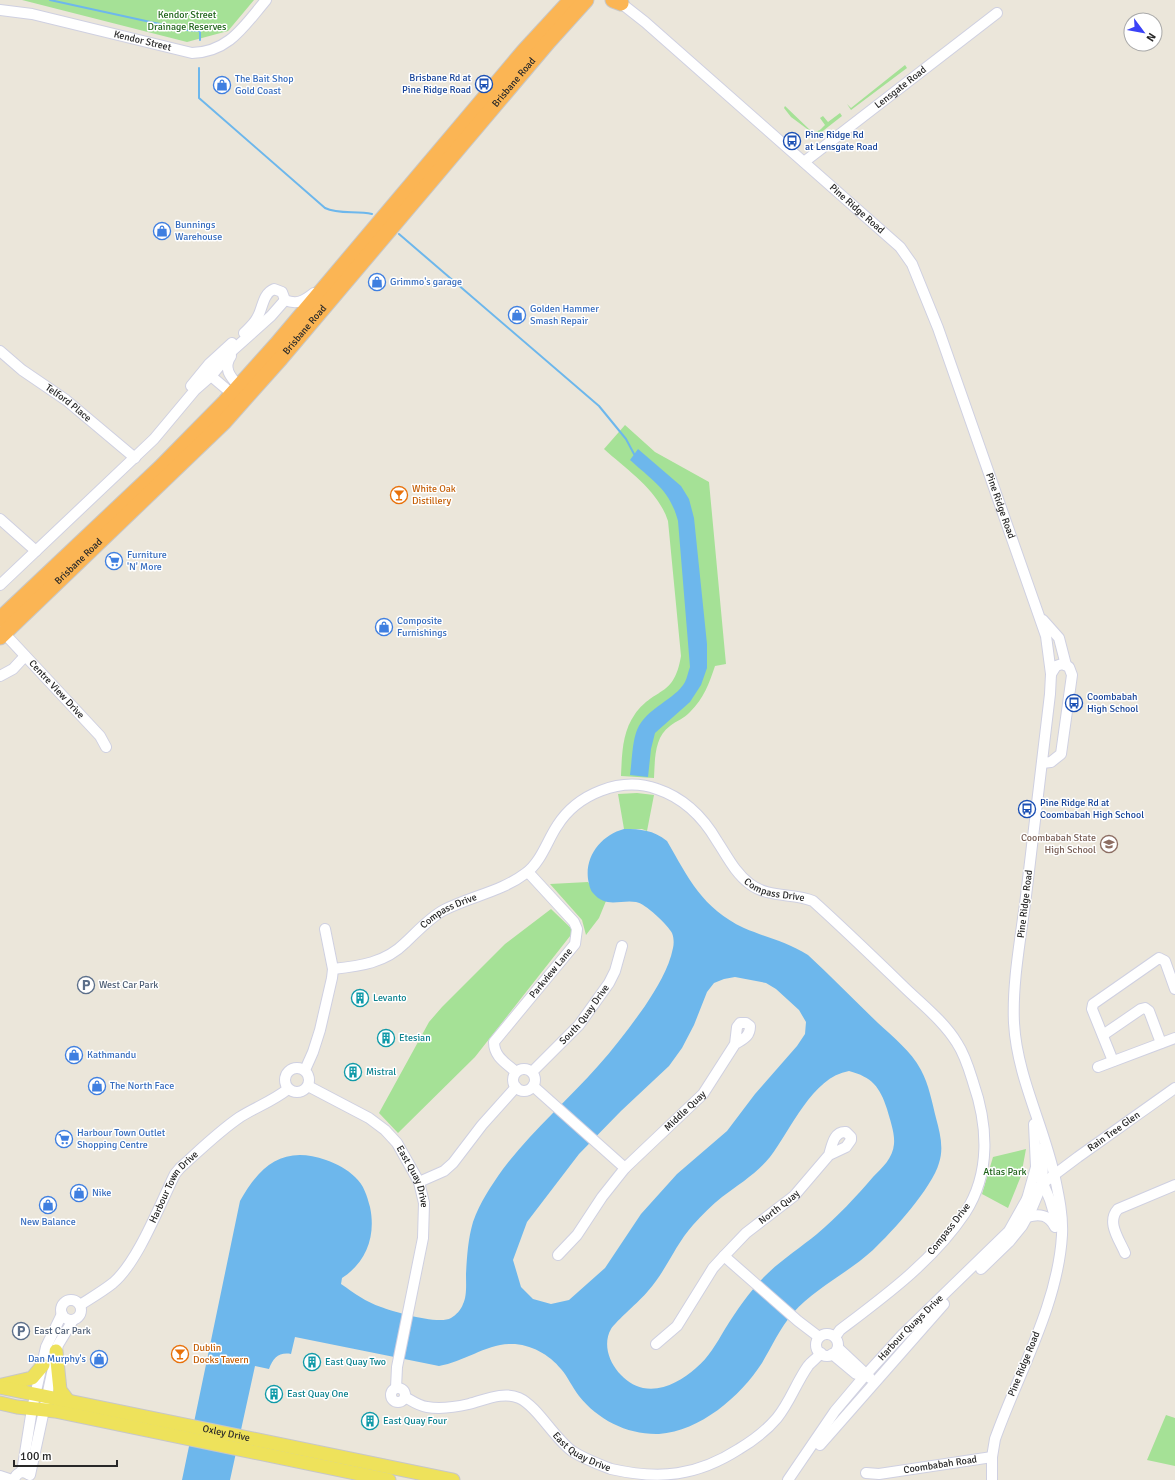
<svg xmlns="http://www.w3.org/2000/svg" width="1175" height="1480" font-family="Signika,sans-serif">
	<rect width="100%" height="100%" fill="#ebe6da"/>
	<path fill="#a5e196" d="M22,0h232l-26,31 -41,11z
		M905,65l2,3 -56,42 -4,-6 4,4z
		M785,106l25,24c7,4 10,0 15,-5l-5,-7 3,-2 5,6 12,-9 2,3 -23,18h-5l-23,-17 -7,-9z
		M625,425l30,27 54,30 17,182 -11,2c-6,18 -11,32 -25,46 -5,6 -14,9 -20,14 -16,11 -15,35 -16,52l-33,-2c1,-21 1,-44 14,-62 21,-28 39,-16 46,-58l-13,-135c-10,-31 -41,-51 -64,-72z
		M637,793l17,2 -7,36 -5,-2h-18l-6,-35z
		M588,882l11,16 7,3 -7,17 -13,17 -4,-15 -32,-36z
		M551,909l23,22 -99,126 -77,76 -19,-20 50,-91 13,-15 63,-63z
		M1026,1149l-5,27 -13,32 -26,-14 11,-37z
		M1166,1415l9,3v48l-28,-6z"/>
	<path fill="#6db7ec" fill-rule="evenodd" d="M638,449l43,37 8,13 5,19 13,126v24l-6,17 -11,17 -35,31 -4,16 -3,28 -18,-2c2,-14 2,-32 7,-45 10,-23 38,-30 48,-48 2,-4 3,-10 5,-15l-12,-146c-8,-31 -25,-40 -48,-61z
		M624,829c17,0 29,1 43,12 22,38 35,67 77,87 23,10 42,13 64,27 24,22 46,45 70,68 15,14 33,28 43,47 8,15 11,32 15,48 4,15 8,30 3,45 -7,25 -47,69 -66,87 -25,23 -58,38 -80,63 -13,15 -21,33 -31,50 -22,34 -62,68 -103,71 -31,1 -61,-14 -80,-38 -7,-9 -11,-19 -18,-27 -12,-15 -32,-26 -52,-25 -24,1 -46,18 -70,22l-144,-29 -4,17c-12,-2 -18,4 -22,15l-14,-3 -25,114h-48l58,-279c20,-36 44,-56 86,-41 11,4 21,9 29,17 9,8 12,19 15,30 6,28 -3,55 -28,71l-1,6c13,9 25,18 40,23 13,5 58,18 70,11 5,-3 10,-8 12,-14 4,-8 3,-20 3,-30 1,-18 2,-35 7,-52 7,-20 18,-36 30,-53 29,-38 64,-68 95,-103 17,-19 32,-39 47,-60 11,-17 24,-37 28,-58 1,-4 1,-10 -1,-15 -4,-8 -27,-30 -36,-31 -15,-3 -30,7 -43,-9 -3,-3 -4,-9 -5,-14 -3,-24 14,-44 36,-50zM735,977l31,6 10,6 23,21 7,12 -1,12 -8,12 -42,48 -28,37 -50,43 -36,40 -36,54 -36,32 -18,4 -18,-5 -12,-12 -8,-27 14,-38 52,-68 42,-43 48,-45 13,-18 12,-23 13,-33 7,-9 10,-4zM849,1071c23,6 31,16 38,38 3,11 8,24 7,35 -1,14 -12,24 -21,33 -17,20 -36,40 -56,57 -17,14 -36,26 -52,42 -16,16 -28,34 -40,53 -9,15 -16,28 -29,39 -14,12 -33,24 -53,20 -23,-5 -45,-36 -32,-59 5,-8 29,-28 37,-38 18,-20 27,-46 45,-66 9,-10 19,-20 29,-28 17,-13 34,-23 48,-40 21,-27 42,-80 79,-86z"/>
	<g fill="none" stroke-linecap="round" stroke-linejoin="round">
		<path stroke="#6db7ec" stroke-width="2" d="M50,0l137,30 13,1v9
			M199,68v30l126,110c14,7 32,2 47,6
			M399,234l200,172 27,33 8,15"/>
		<g stroke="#cfd0e1" stroke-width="12">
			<g id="minor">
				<path id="s1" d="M617,0l28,22 255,225 12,17 26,64 108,308 5,38 -1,20c-8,68 -16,135 -24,202 -5,41 -14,86 -12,127 3,54 30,103 41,155 4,19 8,38 7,57 -4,70 -44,139 -67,204l-3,18v23"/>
				<path id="s2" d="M0,10l32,4 160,39c37,-1 52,-27 74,-53"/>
				<path id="s3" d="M804,162l193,-149"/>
				<path d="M244,333c5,-5 10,-9 13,-15 6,-9 5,-24 17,-29l8,3 3,8c12,5 19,1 29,-7"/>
				<path id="s4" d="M0,351l22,19 44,30 69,58"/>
				<path d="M231,356c-10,14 3,24 11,34"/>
				<path d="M211,370v6l26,22"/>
				<path d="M191,386l18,-22 23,-21"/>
				<path d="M0,519l36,32"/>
				<path d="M0,585l154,-146 41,-49 16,-14 22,-26 38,-34 14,-16"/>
				<path d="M1043,620l16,18 7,27"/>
				<path id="s5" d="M4,633l96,103 6,11"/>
				<path d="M0,676l13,-7 12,-13"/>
				<path d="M1042,763l9,-1 10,-8 11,-79 -3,-8 -7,-3 -6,2 -5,8"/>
				<path id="s6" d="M333,969c27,-3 52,-6 72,-26 12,-11 24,-25 39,-33 27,-14 57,-18 82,-37 15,-11 21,-32 31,-47 20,-32 64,-50 100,-37 27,9 46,28 60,52 10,15 18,32 33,43 18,14 43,9 63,17 30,27 59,55 88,83 19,19 42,36 56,59 8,12 12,26 16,39 15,43 18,91 -8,131 -32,48 -80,83 -125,117l-5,7"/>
				<path d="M1103,1035l38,-26 4,-1 4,3 12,32"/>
				<path d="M1113,1061l-21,-52 1,-5 66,-46 6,3 10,28"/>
				<path d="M1098,1067l77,-29"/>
				<circle cx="297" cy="1080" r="12"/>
				<circle cx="524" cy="1080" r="11"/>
				<path d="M305,1070l8,-18 7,-22 12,-52 1,-9 -8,-40"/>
				<path id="s7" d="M516,1072c-10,-9 -22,-15 -22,-30l81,-98 2,-15 -3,-7 -46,-50"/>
				<path id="s8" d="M532,1072l47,-47 30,-42 6,-12 7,-25"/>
				<path id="s9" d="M308,1086l61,32 16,12 12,13 22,39 5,21 -1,35 -26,129 -1,21"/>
				<path d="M533,1086l92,82"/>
				<path d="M1034,1124l2,43 14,33 6,20"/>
				<path d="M419,1182l25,-11 9,-8 29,-38 34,-38"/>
				<path d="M1027,1199l9,-32"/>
				<path d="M1027,1217c13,-4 22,-2 28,10"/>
				<path d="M1125,1253c-6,-14 -19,-31 -7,-44l57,-24"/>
				<path id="s10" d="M558,1255l19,-20 25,-38 23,-29 78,-74 32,-50 2,-17 3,-4h6l4,3c0,11 -7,13 -15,18"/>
				<path d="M724,1256l74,65 21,16"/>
				<path d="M981,1269l28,-27 13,-16 10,-18 10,-24 2,-37"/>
				<circle cx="71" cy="1310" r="10"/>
				<path id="s11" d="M80,1305c11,-7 23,-14 33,-22 25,-21 47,-79 62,-109l5,-6c20,-18 38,-36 60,-51 16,-10 33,-16 48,-28"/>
				<circle cx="827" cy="1345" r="11"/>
				<path id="s12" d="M656,1344l21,-18 36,-58 11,-12 22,-23 48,-37 35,-41 17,-8 5,-7v-3l-5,-5c-12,-1 -14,13 -17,23"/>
				<path d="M838,1348l32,30"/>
				<path d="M832,1354l24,20"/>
				<circle cx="398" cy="1395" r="7"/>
				<path id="s13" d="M405,1397c7,4 14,9 22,10 12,2 29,0 42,-3 16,-4 34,-13 50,-6 18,8 35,40 53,53 12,8 26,13 39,18 49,11 86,7 128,-20 15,-9 27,-18 38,-31 13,-16 19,-35 31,-52 3,-4 9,-8 13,-13"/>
				<path d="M820,1445l124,-141"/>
				<path d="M22,1472l10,-63 14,-62 16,-33"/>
				<path id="s14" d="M866,1473l13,1 113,-17"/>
				<path d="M30,1475l28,-130 15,-25"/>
				<path d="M0,1476l12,4"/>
				<path d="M14,1480c2,-7 8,-10 14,-6"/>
				<path id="s15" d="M788,1480l47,-69 27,-32 40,-44 107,-104 18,-32 15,-15 36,-27 97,-69"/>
			</g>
		</g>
		<g stroke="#c7c7c7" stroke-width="15">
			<g id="major">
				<path d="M56,1351l4,39 9,12"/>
				<path d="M2,1385l30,-7 11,-13"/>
				<path id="s16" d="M0,1387l453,93"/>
				<path d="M0,1403l17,4 38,4 334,69"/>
			</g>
		</g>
		<g stroke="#c7c7c7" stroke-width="17">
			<g id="highway">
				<path d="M613,0l8,3"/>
				<path d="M0,619l160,-151 65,-66 51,-57 248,-294 47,-51"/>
				<path id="s17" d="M0,637l224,-215 57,-64 268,-317 37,-41"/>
			</g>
		</g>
		<use href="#minor" stroke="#fff" stroke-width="10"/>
		<use href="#major" stroke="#eee25b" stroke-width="13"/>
		<use href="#highway" stroke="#fbb554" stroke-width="15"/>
	</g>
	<defs>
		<g id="bus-ring" transform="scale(0.9)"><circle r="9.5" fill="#fff" stroke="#1a4fb4" stroke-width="1.5"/><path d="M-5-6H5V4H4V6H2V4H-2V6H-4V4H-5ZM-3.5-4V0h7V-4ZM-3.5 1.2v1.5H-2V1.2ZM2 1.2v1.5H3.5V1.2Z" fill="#1a4fb4"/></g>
		<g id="shop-ring" transform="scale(0.9)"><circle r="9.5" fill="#fff" stroke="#3f7fe0" stroke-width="1.5"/><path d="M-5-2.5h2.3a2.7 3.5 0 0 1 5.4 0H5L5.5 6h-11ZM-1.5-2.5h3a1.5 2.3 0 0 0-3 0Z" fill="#3f7fe0"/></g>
		<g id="bar-ring" transform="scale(0.9)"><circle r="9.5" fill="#fff" stroke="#e8710a" stroke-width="1.5"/><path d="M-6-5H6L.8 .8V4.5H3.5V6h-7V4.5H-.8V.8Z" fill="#e8710a"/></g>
		<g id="supermarket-ring" transform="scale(0.9)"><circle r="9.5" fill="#fff" stroke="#3f7fe0" stroke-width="1.5"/><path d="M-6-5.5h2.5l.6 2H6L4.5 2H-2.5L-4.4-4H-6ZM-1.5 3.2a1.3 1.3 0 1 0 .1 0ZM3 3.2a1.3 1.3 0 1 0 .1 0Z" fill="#3f7fe0"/></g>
		<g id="school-ring" transform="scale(0.9)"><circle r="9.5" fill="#fff" stroke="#8d6e63" stroke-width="1.5"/><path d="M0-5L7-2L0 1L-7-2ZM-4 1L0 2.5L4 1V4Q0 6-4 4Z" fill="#8d6e63"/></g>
		<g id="parking-ring" transform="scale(0.9)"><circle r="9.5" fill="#fff" stroke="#5c6f8a" stroke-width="1.5"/><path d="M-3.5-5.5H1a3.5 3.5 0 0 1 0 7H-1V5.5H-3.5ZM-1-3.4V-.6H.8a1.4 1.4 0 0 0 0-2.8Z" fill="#5c6f8a"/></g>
		<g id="building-ring" transform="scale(0.9)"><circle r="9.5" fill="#fff" stroke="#0f9aa8" stroke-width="1.5"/><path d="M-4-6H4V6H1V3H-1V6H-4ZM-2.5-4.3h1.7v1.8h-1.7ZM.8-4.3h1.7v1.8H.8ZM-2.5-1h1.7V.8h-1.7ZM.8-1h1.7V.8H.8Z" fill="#0f9aa8"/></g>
	</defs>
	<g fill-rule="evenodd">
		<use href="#bus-ring" x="484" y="84"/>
		<use href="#shop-ring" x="222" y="85"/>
		<use href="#bus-ring" x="792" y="141"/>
		<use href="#shop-ring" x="162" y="231"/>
		<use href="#shop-ring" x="377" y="282"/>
		<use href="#shop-ring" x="517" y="315"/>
		<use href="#bar-ring" x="399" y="495"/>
		<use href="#supermarket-ring" x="114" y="561"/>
		<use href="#shop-ring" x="384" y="627"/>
		<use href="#bus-ring" x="1074" y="703"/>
		<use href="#bus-ring" x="1027" y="809"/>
		<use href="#school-ring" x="1109" y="844"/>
		<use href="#parking-ring" x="86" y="985"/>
		<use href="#building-ring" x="360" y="998"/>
		<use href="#building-ring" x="386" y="1038"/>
		<use href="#shop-ring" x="74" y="1055"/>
		<use href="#building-ring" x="353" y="1072"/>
		<use href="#shop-ring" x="97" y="1086"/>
		<use href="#supermarket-ring" x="64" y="1139"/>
		<use href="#shop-ring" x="79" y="1193"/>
		<use href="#shop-ring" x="48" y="1205"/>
		<use href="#parking-ring" x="21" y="1331"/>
		<use href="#bar-ring" x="180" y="1354"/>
		<use href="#shop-ring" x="99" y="1359"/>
		<use href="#building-ring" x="312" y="1362"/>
		<use href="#building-ring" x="274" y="1394"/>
		<use href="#building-ring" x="370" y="1421"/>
	</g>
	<g text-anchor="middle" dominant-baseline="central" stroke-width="3" stroke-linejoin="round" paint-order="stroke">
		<g font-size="10" fill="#1f631a" stroke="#fff">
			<text x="187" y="15">Kendor Street<tspan x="187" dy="12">Drainage Reserves</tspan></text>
			<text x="1005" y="1172">Atlas Park</text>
		</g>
		<g font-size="10" fill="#282828" stroke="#fff">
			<text stroke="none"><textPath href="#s2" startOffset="146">Kendor Street</textPath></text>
			<text stroke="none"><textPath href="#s17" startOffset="757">Brisbane Road</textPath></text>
			<text stroke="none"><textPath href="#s3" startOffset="122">Lensgate Road</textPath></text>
			<text stroke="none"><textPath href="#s1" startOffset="318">Pine Ridge Road</textPath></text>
			<text stroke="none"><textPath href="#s17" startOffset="433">Brisbane Road</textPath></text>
			<text stroke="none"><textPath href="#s4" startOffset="86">Telford Place</textPath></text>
			<text stroke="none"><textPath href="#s1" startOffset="654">Pine Ridge Road</textPath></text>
			<text stroke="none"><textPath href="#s17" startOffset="109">Brisbane Road</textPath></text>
			<text stroke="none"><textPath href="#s5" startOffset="77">Centre View Drive</textPath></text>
			<text stroke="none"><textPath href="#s6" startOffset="552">Compass Drive</textPath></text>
			<text transform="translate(1025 904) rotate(-83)">Pine Ridge Road</text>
			<text stroke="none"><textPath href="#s6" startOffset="133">Compass Drive</textPath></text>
			<text stroke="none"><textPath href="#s7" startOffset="128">Parkview Lane</textPath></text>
			<text stroke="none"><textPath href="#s8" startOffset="78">South Quay Drive</textPath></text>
			<text stroke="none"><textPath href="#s10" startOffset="193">Middle Quay</textPath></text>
			<text stroke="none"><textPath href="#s15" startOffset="481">Rain Tree Glen</textPath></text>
			<text stroke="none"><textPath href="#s9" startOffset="144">East Quay Drive</textPath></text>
			<text stroke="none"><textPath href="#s11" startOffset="154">Harbour Town Drive</textPath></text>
			<text stroke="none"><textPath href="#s12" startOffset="186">North Quay</textPath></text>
			<text transform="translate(949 1229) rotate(-52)">Compass Drive</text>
			<text stroke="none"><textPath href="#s15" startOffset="196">Harbour Quays Drive</textPath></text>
			<text transform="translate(1024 1364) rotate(-68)">Pine Ridge Road</text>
			<text stroke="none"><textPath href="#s16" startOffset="231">Oxley Drive</textPath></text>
			<text stroke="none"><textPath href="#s13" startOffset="202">East Quay Drive</textPath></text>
			<text stroke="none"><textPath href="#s14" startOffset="75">Coombabah Road</textPath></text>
		</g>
		<g font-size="10" fill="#164399" stroke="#fff" text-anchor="start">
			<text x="471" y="78" text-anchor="end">Brisbane Rd at<tspan x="471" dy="12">Pine Ridge Road</tspan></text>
			<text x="805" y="135">Pine Ridge Rd<tspan x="805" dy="12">at Lensgate Road</tspan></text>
			<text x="1087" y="697">Coombabah<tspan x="1087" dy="12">High School</tspan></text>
			<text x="1040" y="803">Pine Ridge Rd at<tspan x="1040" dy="12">Coombabah High School</tspan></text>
		</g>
		<g font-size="10" fill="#366cbe" stroke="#fff" text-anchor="start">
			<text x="235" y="79">The Bait Shop<tspan x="235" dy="12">Gold Coast</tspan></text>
			<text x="175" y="225">Bunnings<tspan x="175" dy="12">Warehouse</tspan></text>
			<text x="390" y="282">Grimmo's garage</text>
			<text x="530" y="309">Golden Hammer<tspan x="530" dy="12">Smash Repair</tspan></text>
			<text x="127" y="555">Furniture<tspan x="127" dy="12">'N' More</tspan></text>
			<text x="397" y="621">Composite<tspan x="397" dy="12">Furnishings</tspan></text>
			<text x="87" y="1055">Kathmandu</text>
			<text x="110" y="1086">The North Face</text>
			<text x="77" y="1133">Harbour Town Outlet<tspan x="77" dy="12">Shopping Centre</tspan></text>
			<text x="92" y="1193">Nike</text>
			<text x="48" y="1222" text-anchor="middle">New Balance</text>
			<text x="86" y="1359" text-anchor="end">Dan Murphy's</text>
		</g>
		<g font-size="10" fill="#c56008" stroke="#fff" text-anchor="start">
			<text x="412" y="489">White Oak<tspan x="412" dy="12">Distillery</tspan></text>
			<text x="193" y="1348">Dublin<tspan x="193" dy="12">Docks Tavern</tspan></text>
		</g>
		<g font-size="10" fill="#785e54" stroke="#fff" text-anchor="end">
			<text x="1096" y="838">Coombabah State<tspan x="1096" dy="12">High School</tspan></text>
		</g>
		<g font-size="10" fill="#4e5e75" stroke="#fff" text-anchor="start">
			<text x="99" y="985">West Car Park</text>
			<text x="34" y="1331">East Car Park</text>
		</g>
		<g font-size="10" fill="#0d838f" stroke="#fff" text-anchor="start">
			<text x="373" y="998">Levanto</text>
			<text x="399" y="1038">Etesian</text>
			<text x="366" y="1072">Mistral</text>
			<text x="325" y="1362">East Quay Two</text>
			<text x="287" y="1394">East Quay One</text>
			<text x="383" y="1421">East Quay Four</text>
		</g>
	</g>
	<g transform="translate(1143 32) rotate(122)"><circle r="19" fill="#ffffff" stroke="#a9a9a9"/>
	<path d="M0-3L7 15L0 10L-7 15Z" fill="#3b42f7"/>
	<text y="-6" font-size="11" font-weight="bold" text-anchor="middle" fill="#282828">N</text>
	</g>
	<path d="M14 1460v6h103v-6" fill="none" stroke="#282828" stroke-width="2"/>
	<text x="20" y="1460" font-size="12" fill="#282828" stroke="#ffffff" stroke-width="3" paint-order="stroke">100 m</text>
</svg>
